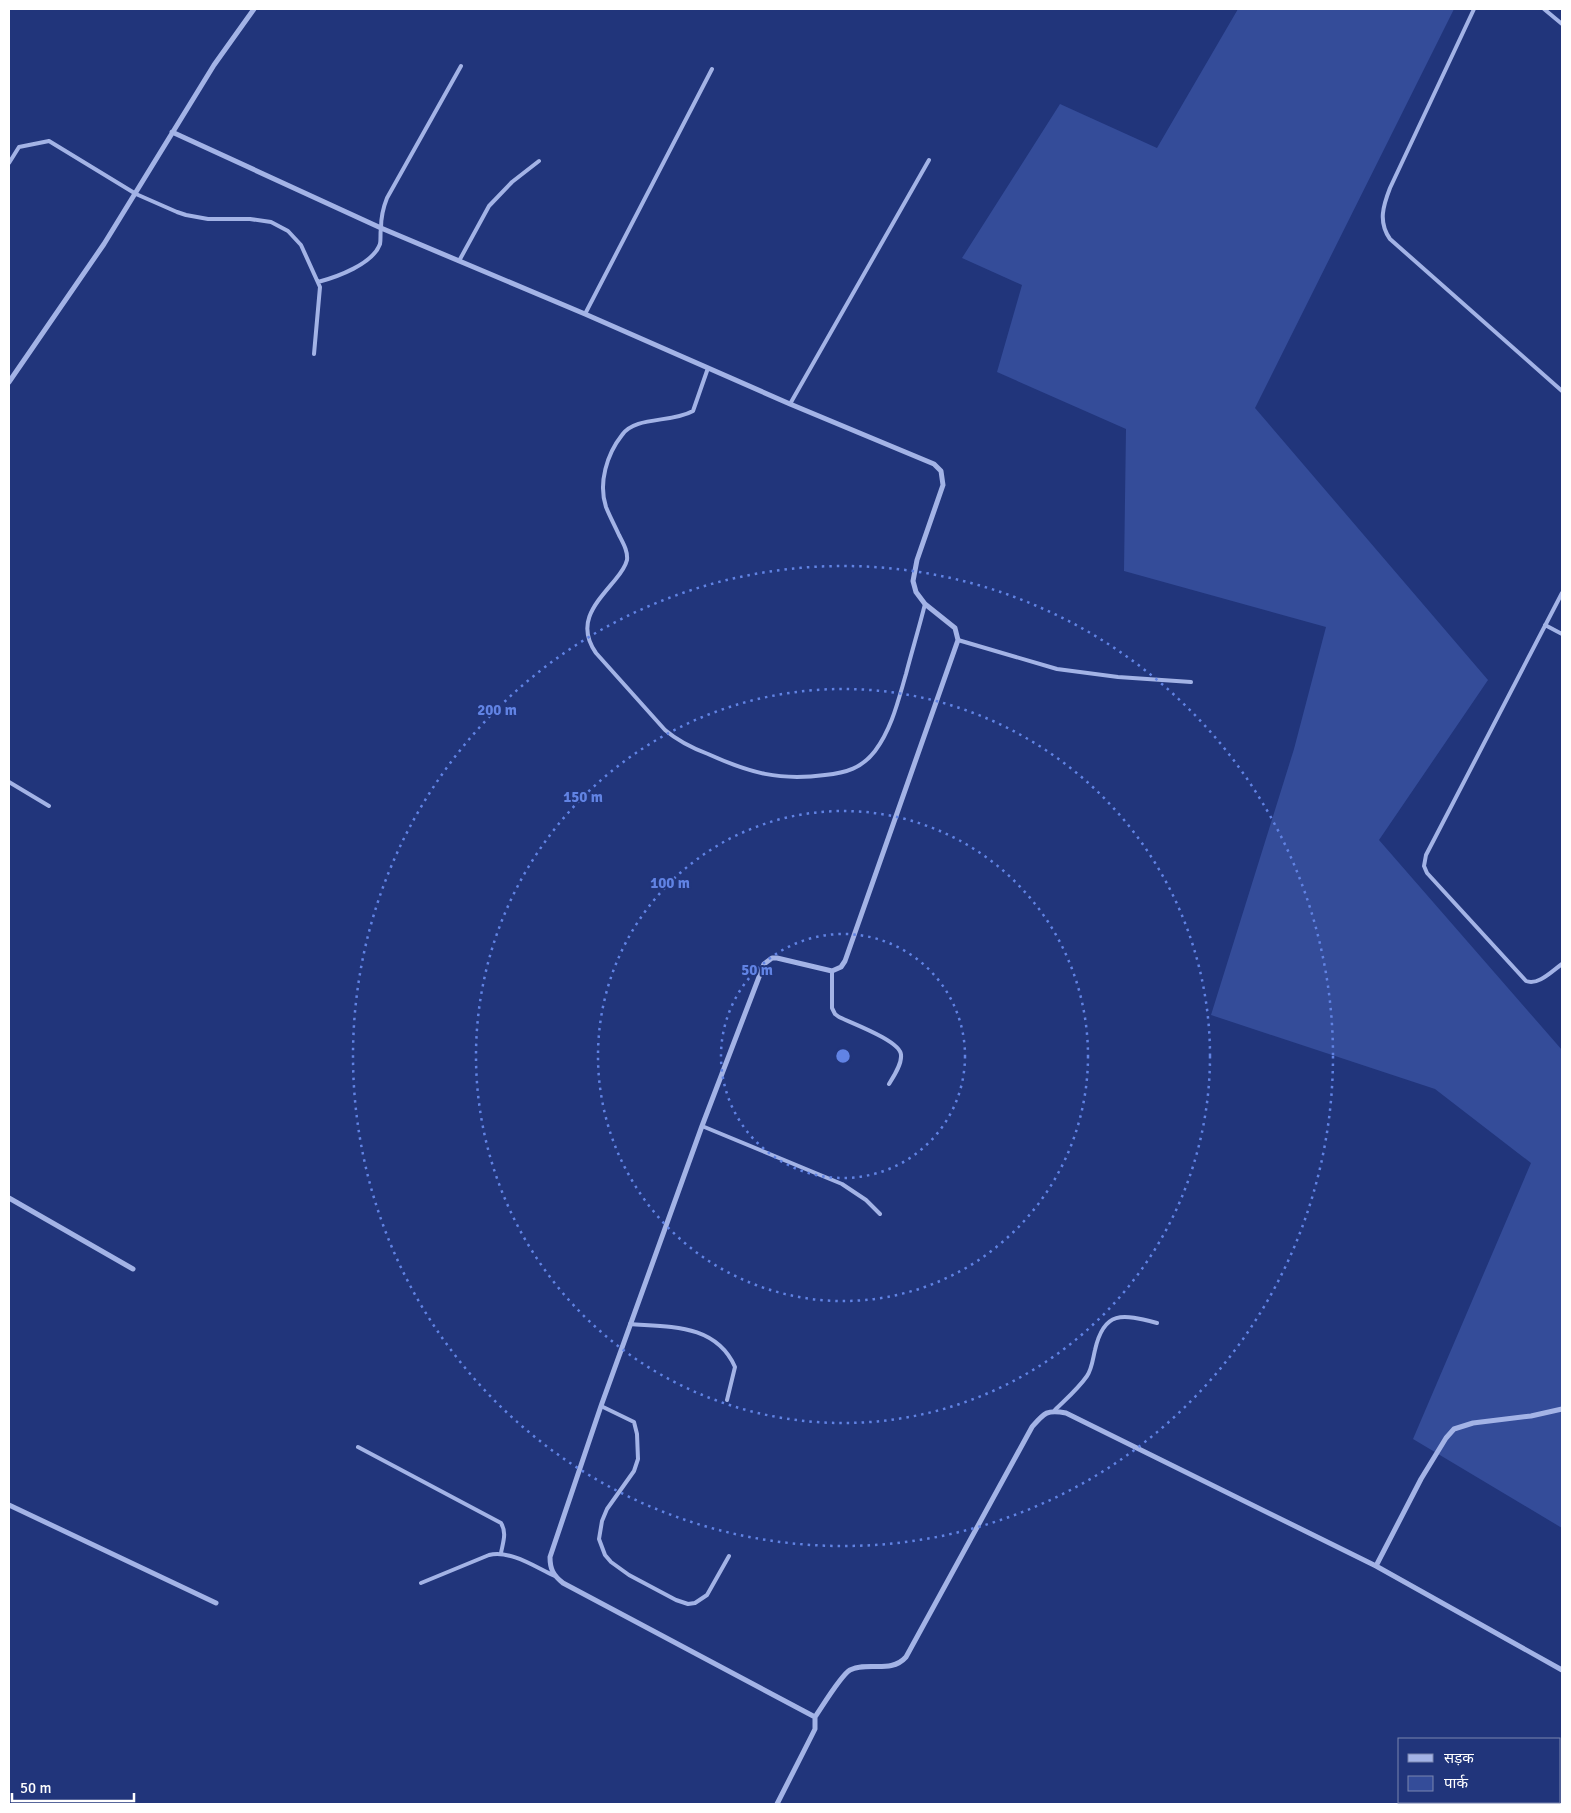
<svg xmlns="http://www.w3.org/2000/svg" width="1571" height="1813" font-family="Signika,'Noto Sans Devanagari',sans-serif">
	<rect width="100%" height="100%" fill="#21357b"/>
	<path fill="#344c99" d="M1238,9h216l-199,399 233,272 -109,160 183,210v478l-149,-89 118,-276 -96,-74 -224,-74 83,-266 32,-122 -202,-56 2,-142 -129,-57 25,-87 -60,-27 98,-154 97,44z"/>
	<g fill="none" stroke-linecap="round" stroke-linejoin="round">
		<path stroke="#a3b3e6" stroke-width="4" d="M1474,9l-84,179c-7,18 -12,34 0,51l172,152
			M1544,9l18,15
			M9,163l10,-16 30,-6 87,53 41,18 9,3 22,4h42l21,3 17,9 13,14 19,42 -6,67
			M459,261l30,-55 23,-24 27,-21
			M318,282c19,-5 55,-18 62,-38 1,-5 0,-10 1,-16 0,-10 2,-20 6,-30l74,-132
			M585,314l127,-245
			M708,368l-15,43c-21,12 -58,5 -71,24 -15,19 -24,48 -16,72 4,10 9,19 13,28 4,8 9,16 8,25 -2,8 -7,14 -12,20 -19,23 -40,43 -19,73l69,77c13,11 27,18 43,24 42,19 71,27 117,21 21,-2 37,-7 50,-24 17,-23 23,-50 31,-77 6,-23 13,-46 19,-70
			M790,404l139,-244
			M1562,593l-136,262 -2,11 3,7 99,108c12,5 26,-10 36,-17
			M1545,625l17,9
			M958,640l99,29 61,8 73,5
			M9,782l40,24
			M832,971v37l3,6 4,3c12,6 62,24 62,38 1,9 -7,21 -12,29
			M702,1126l140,58 24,16 14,14
			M630,1324c40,3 86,0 105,43l-8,33
			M601,1406l33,16 3,12 1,25 -4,12 -27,38 -5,12 -3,18 6,16 6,7 18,13 47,25 12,4 7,-1 12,-8 22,-39
			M1055,1410c10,-10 23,-21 32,-34 5,-7 6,-18 8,-26 9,-40 27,-36 62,-27
			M358,1447l143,76c6,10 2,19 0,30
			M421,1583l68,-28c22,-5 46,12 66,21"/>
		<path stroke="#a3b3e6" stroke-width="5" d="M172,132l209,96 204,86 205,90 144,60 7,7 2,14 -26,75 -4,21 3,11 9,12 30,24 3,12 -113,321 -4,6 -9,4 -55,-13h-5l-8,6 -62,162 -101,280 -51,151c0,12 3,18 13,26l252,134v12l-4,8 -34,67
			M9,382l95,-138 110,-179 40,-56
			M9,1198l124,71
			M9,1505l207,98
			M1376,1566l45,-87 25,-41 8,-9 19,-6 58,-7 31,-7
			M815,1717c7,-10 26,-42 35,-47 18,-9 41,4 56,-13l126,-230c12,-14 15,-18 34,-14l310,153 186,104"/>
	</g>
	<g fill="none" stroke="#6183e4" stroke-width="2.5" stroke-dasharray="2.5 5">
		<circle cx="843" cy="1056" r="122"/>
		<circle cx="843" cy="1056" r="245"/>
		<circle cx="843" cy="1056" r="367"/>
		<circle cx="843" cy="1056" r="490"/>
	</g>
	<circle cx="843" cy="1056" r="8" fill="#6183e4" stroke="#21357b" stroke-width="2.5"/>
	<g font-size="15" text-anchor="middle" font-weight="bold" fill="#6183e4" stroke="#21357b" stroke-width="4" stroke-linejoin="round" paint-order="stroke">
		<text x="497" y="715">200 m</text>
		<text x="583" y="802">150 m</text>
		<text x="670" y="888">100 m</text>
		<text x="757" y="975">50 m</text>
	</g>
	<rect width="1571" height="1813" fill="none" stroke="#ffffff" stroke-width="20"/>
	<rect x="1398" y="1738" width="162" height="65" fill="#21357b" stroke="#7a86b0"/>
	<rect x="1408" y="1754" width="25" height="8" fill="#a3b3e6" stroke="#7a86b0"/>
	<text x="1444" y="1763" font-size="15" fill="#ffffff">सड़क</text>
	<rect x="1408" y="1776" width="25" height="15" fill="#344c99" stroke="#7a86b0"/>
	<text x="1444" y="1788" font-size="15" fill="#ffffff">पार्क</text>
	<path d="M12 1793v8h122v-8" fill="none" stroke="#ffffff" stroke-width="2.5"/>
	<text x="20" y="1793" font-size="15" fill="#ffffff" stroke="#21357b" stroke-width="4" paint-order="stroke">50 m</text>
</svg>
